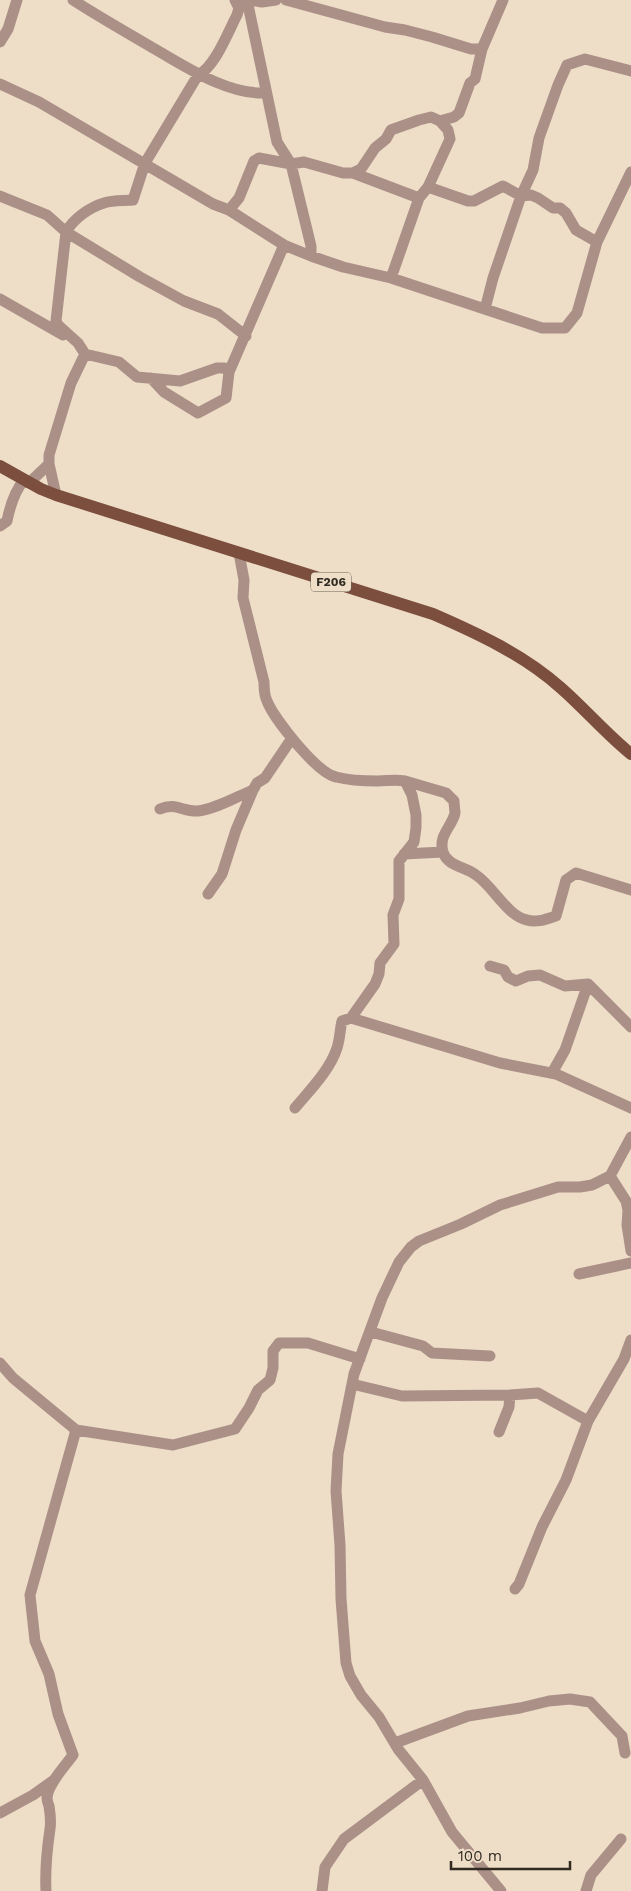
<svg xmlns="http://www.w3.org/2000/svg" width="631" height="1891" font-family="'Work Sans',sans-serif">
	<rect width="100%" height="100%" fill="#eeddc7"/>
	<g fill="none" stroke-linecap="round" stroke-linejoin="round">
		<path stroke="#ab9087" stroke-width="11" d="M73,0c26,17 53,32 80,48 32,18 74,47 113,45
			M247,0l30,142 14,22 20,82v10
			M251,0l11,2 14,-2
			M286,0l99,27 20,3 27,7 39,12h11
			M0,42l8,-13 9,-29
			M0,84l39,18 174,102 16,6 10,-12 15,-37 5,-3 32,6 13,-2 39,11h10l8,-4 14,-21 11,-9 5,-9 28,-10 12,-3 9,4 8,9 2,9 -22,48 40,14h6l29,-15 18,10 10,-1 7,3 15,10h7l6,5 10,17 21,12
			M440,121l14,-4 5,-4 11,-30 5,-4 7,-30 21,-49
			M353,173l66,25
			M0,196l47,19 19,17 74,45 44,24 34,13 28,22
			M229,210l55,35 27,11 32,11 48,11 151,50h23l12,-15 20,-71 34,-70
			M391,278l28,-80 9,-11
			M0,299l63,36
			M485,309l8,-31 28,-82 12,-26 6,-32 19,-53 9,-20 18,-6 46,12
			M229,372l-4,-4h-8l-37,13 -43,-4 -18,-15 -34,-8 -7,-11 -20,-18 -2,-4 10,-89c7,-13 24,-25 38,-29 9,-3 20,-2 29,-3l12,-37 53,-88c17,-8 30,-43 39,-60l2,-7 -4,-8
			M151,378l13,14 34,21 28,-15 3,-26 55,-127
			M29,483l20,-19
			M56,495l-7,-31v-9l22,-72 14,-29
			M0,526l7,-5c3,-15 7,-29 17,-41
			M239,553l5,27 -1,18 21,84c0,7 0,13 3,19 7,18 50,72 69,76 12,3 29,4 42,4 9,0 17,-2 27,0l7,14 4,20v13l-2,14 -15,19v38l-6,16 1,29 -14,19 -1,11 -4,10 -24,34
			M405,781l41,12 8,8c0,4 1,9 1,12 -3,14 -17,22 -12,39 4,14 23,15 33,23 17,11 31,41 51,45 10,3 19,-1 29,-4l10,-36 10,-7 55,17
			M160,809c16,-7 23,3 38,2 18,-2 38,-14 55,-21
			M404,854l39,-2
			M208,894l14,-20 14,-44 17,-40 4,-7 8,-5 27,-40
			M490,966l14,4 4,7 8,4 12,-5 12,-1 25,11 23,-2
			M552,1073l13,-23 23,-66 43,43
			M295,1108c15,-18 35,-38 42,-60 3,-9 3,-19 5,-27l9,-3 149,45 56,11 75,34
			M610,1176l16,25 2,9 -1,15 4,26
			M579,1274l52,-11
			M371,1332l52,14 9,7 58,3
			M0,1363l13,15 63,52 97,15 62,-16 14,-21 9,-18 12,-10 3,-12v-17l6,-8h29l52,16
			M352,1384l50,12 108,-1 28,-2 50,28
			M499,1432l10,-25 1,-12
			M515,1589l4,-5 23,-57 24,-47 22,-59 36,-62 7,-19
			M395,1743l73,-27 52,-8 29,-7 21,-2 20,3 32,34 3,17
			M0,1813l33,-18 21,-15
			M46,1891c-1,-21 1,-42 4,-62 1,-7 0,-17 -1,-23 -1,-3 -2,-5 -2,-8 0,-13 18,-32 26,-43l-15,-41 -9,-40 -14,-33 -5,-46 46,-165
			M322,1891l3,-24 19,-28 79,-59
			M501,1891l-49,-59 -29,-52 -25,-31 -19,-32 -18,-22 -11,-19 -4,-13 -5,-64 -1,-54 -4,-54 2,-37 16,-80 28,-76 17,-36 12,-15 8,-6 42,-17 39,-19 58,-18h22l12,-2 18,-9 21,-39
			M586,1891l5,-16 30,-36"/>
		<path stroke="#7b4e3e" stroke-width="12" d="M0,466l41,23 15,6 377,119c46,20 91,41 128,74 24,21 45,46 70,66"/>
	</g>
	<g text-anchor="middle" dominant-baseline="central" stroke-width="4.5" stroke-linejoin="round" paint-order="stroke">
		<rect fill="#eeddc7" stroke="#696053" stroke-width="1" x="311" y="572.5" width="40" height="19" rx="4"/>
		<g font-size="12" font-weight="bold" fill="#302a21">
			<text x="331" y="582">F206</text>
		</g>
	</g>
	<path d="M451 1861v8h119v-8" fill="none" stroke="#302a21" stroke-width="2.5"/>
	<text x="458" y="1861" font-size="15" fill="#302a21" stroke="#eeddc7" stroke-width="4" paint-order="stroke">100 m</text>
</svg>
